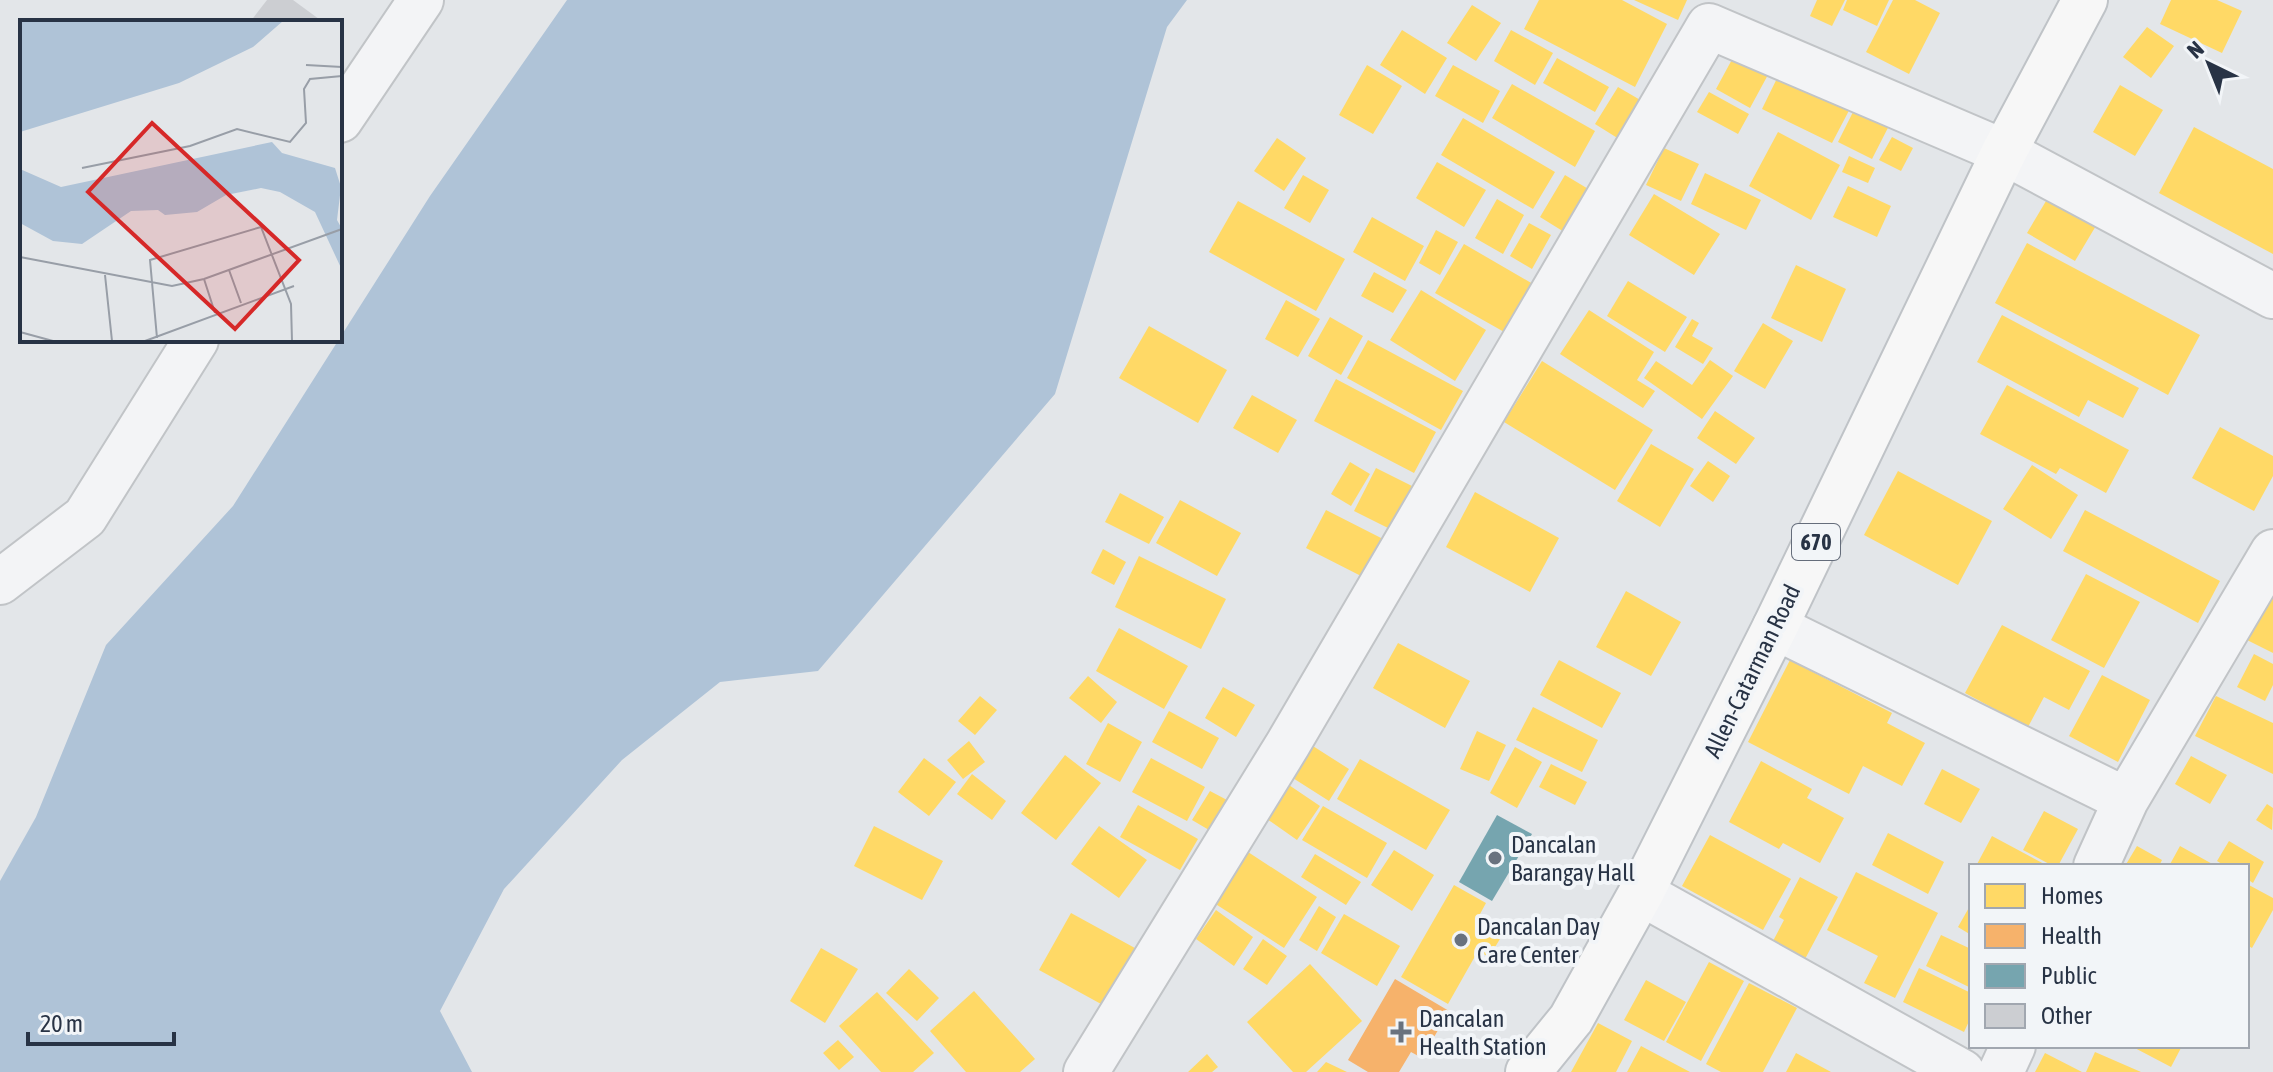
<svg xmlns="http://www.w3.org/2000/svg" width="2273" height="1072" font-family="'Asap Condensed',sans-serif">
	<rect width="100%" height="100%" fill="#e3e6e9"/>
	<path fill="#afc3d7" d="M567,0h620l-20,27 -112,367 -237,277 -98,11 -98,78 -118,129 -64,122 32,61h-472v-191l36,-64 70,-172 127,-139 197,-310z"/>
	<path fill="#ffd966" d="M1539,0h83l45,24 -32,63 -111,-58z
		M1634,0h53l-9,20z
		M1817,0h28l-13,26 -22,-10z
		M1847,0h42l-12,26 -34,-16z
		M1893,0h22l25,13 -31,61 -43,-22z
		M2171,0h46l25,11 -20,42 -62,-29z
		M1472,5l29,18 -25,38 -29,-18z
		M2147,27l27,19 -23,32 -28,-21z
		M1402,30l45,28 -22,36 -45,-29z
		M1511,30l42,23 -18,32 -41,-24z
		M1742,41l34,19 -26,48 -34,-19z
		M1557,58l52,29 -14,25 -52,-29z
		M1367,65l35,21 -29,48 -34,-19z
		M1453,65l47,26 -17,32 -48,-27z
		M1783,66l71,35 -22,42 -70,-34z
		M1512,84l83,47 -20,36 -83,-49z
		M2120,85l43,25 -28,46 -42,-24z
		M1618,87l24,14 -23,38 -24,-15z
		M1709,92l40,22 -11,20 -41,-22z
		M1860,98l34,18 -22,43 -34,-17z
		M1463,118l92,54 -22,37 -92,-54z
		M2194,127l79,42v85l-114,-61z
		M1778,132l62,33 -29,55 -62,-34z
		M1892,137l21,11 -12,23 -22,-11z
		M1277,138l29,20 -22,33 -30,-20z
		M1664,148l35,16 -18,37 -35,-16z
		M1849,156l26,12 -7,15 -26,-11z
		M1437,162l49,28 -22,37 -48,-29z
		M1705,173l56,27 -15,30 -55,-26z
		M1303,175l26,15 -19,33 -26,-15z
		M1565,175l30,18 -26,42 -29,-18z
		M1848,186l43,20 -14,31 -44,-20z
		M2052,191l48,28 -25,42 -48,-28z
		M1654,194l66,40 -26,41 -65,-40z
		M1497,199l27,16 -21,39 -28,-16z
		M1238,201l107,58 -29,52 -107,-59z
		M1372,217l52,29 -19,35 -52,-29z
		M1529,223l22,12 -19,34 -22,-13z
		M1436,230l22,12 -18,33 -21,-12z
		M2027,243l173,92 -32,60 -173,-92z
		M1464,244l69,40 -27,49 -71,-40z
		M1796,265l50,24 -24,53 -51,-24z
		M1374,272l33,18 -14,23 -32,-17z
		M1628,281l59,36 -22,35 -58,-36z
		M1421,290l65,40 -31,51 -65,-41z
		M1286,300l34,19 -22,38 -33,-18z
		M1589,310l65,42 -17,28 18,11 -12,17 -83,-54z
		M2002,315l137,73 -16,30 -35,-18 -9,17 -102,-55z
		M1330,317l33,19 -22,39 -33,-19z
		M1692,319l7,4 -7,13 21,12 -10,16 -28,-17z
		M1763,323l30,18 -28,48 -31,-18z
		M1149,326l78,44 -29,53 -79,-45z
		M1368,340l95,51 -22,39 -94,-52z
		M1710,360l23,16 -31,43 -58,-41 12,-17 36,24z
		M1542,361l111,69 -38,60 -111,-68z
		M1336,379l100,53 -22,41 -100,-52z
		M2007,385l122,65 -23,43 -46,-25 -4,6 -76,-40z
		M1252,395l45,25 -19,33 -45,-25z
		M1715,411l40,27 -19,26 -39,-26z
		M2220,427l53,29v20l-19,35 -62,-33z
		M1651,444l43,25 -34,58 -43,-26z
		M1708,461l22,15 -17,26 -23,-16z
		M1350,462l20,12 -19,32 -20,-12z
		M2032,465l46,30 -27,44 -48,-30z
		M1376,468l36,18 -22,43 -36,-18z
		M1898,471l94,50 -34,64 -94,-50z
		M1475,492l84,46 -29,54 -84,-45z
		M1120,493l44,24 -15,27 -44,-22z
		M1180,500l61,33 -24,43 -61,-33z
		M1326,510l57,29 -20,38 -57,-29z
		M2085,510l135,71 -22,42 -135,-72z
		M1103,549l23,13 -12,23 -23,-12z
		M1139,556l87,43 -25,50 -86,-42z
		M2086,574l54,28 -36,66 -53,-28z
		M2273,589v64l-32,-16z
		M1626,591l55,31 -30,54 -55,-29z
		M2002,625l88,46 -21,39 -25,-13 -16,30 -63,-34z
		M1119,628l69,38 -24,43 -68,-38z
		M1398,643l72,38 -25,47 -72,-40z
		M2254,654l19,10v21l-8,16 -28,-14z
		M1559,660l62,33 -19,35 -62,-33z
		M1790,660l102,53 -5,10 38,20 -23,43 -39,-20 -14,28 -101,-52z
		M2102,675l48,25 -32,62 -49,-26z
		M1088,676l29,26 -16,21 -32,-25z
		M1223,687l32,18 -19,32 -31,-19z
		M980,696l17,14 -22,25 -17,-14z
		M2216,696l57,27v51l-78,-38z
		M1533,707l65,33 -16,32 -66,-32z
		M1169,711l50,27 -17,31 -50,-27z
		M1108,723l34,19 -22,40 -34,-18z
		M1477,731l29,14 -17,36 -29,-12z
		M969,741l16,21 -22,17 -16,-19z
		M1305,741l44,28 -20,32 -44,-28z
		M1515,747l27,15 -25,46 -27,-15z
		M1065,755l36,28 -45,57 -35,-27z
		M2191,756l36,19 -17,29 -35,-20z
		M924,758l32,24 -27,34 -31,-24z
		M1151,758l54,29 -18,34 -55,-29z
		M1360,759l90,51 -24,40 -89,-51z
		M1761,761l51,28 -5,9 37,20 -24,45 -37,-20 -4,6 -50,-27z
		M1551,764l36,18 -12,23 -36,-18z
		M1942,769l38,20 -19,34 -37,-19z
		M972,774l34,27 -14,19 -35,-26z
		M1280,779l40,27 -23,34 -40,-28z
		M1210,791l17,9 -18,30 -17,-10z
		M2267,804l6,4 -1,22 -16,-10z
		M1138,805l60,34 -18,31 -60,-33z
		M1323,806l64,37 -20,35 -65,-38z
		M2044,811l34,18 -20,37h-5l-30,-16z
		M874,826l69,35 -21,39 -68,-34z
		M1099,826l48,34 -28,38 -48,-34z
		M1888,833l56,29 -16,32 -56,-29z
		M1710,835l81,44 -28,51 -81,-44z
		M1992,836l56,30h-72z
		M2229,841l35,21 -11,21 -6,-4v-13h-22l-8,-5z
		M2137,846l25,14 -3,6h-34z
		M2180,846l36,20h-47z
		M1394,850l40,25 -22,36 -41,-26z
		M1248,852l69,45 -33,51 -70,-45z
		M1315,854l46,28 -15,23 -45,-28z
		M1856,872l82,41 -43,85 -31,-15 14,-27 -51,-26z
		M1800,877l38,20 -33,62 -32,-18 11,-21 -5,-3z
		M2247,884l26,14v12l-21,38 -5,-3z
		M1454,885l32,18 -6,11 26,15 -17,28 -11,-6 -30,53 -47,-27z
		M1971,904v31l-13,-8z
		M1319,906l17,11 -19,34 -18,-11z
		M1216,910l37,27 -19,29 -38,-27z
		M1071,913l73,40 -32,57 -73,-40z
		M1344,914l56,32 -23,40 -56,-33z
		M1941,935l30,14v39l-45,-22z
		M1263,939l24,17 -20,29 -24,-16z
		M821,948l37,21 -33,54 -35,-22z
		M1709,962l35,19 -43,80 -35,-19z
		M1310,964l52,57 -56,51h-13l-46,-50z
		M1919,968l52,25v24l-7,15 -61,-30z
		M909,969l30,29 -22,23 -31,-28z
		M1646,980l40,22 -22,39 -40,-21z
		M1749,983l48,25 -34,64h-42l-15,-8z
		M974,991l61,68 -15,13h-54l-36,-41z
		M877,992l57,61 -21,19h-32l-42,-46z
		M1598,1023l34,18 -16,31h-45z
		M838,1040l16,17 -15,13 -16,-17z
		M1641,1046l49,26h-63z
		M2131,1046h51l-11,21z
		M2095,1052l46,20h-55z
		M1796,1053l35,19h-45z
		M2045,1053l37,19h-47z
		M1207,1054l11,13 -6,5h-24z
		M1326,1062l21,10h-30z"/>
	<path fill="#f6b26b" d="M1395,979l54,32 -27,47 -11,-6 -12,20h-31l-20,-12z"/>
	<path fill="#76a5af" d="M1497,815l35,19 -40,67 -33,-19z"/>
	<path fill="#ccced2" d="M267,0h26l30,22h-73z"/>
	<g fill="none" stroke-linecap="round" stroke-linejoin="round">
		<g stroke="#c1c4c7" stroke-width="48">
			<path id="minor" d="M340,120l81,-120
				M0,582l85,-65 111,-177
				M1775,627l351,173
				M2096,866l30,-66 147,-248
				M1641,893l321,179
				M1086,1072l202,-328 421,-718 295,126 269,144
				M2001,1072l12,-26"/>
		</g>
		<g stroke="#bfc3c7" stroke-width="48">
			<path id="primary" d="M1528,1072l43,-53 70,-126 134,-266 229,-475 81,-152"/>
		</g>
		<use href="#minor" stroke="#f3f4f6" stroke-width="44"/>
		<use href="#primary" stroke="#f7f7f7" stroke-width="44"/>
	</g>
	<g fill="#69727e" stroke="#f2f5f8" stroke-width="3">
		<circle cx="1495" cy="858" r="8"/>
		<circle cx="1461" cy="940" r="8"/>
		<path d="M1397 1020h8v8h8v8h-8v8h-8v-8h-8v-8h8z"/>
	</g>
	<g text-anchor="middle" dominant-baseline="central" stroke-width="8" stroke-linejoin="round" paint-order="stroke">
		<rect fill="#f2f5f8" stroke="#656d7b" stroke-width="2" x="1792" y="524" width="48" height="36" rx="6"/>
		<g font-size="22" font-weight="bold" fill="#283345">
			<text x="1816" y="542">670</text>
		</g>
		<g font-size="24" fill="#283345" stroke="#f2f5f8">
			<text transform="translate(1752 671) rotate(-64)">Allen-Catarman Road</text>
		</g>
		<g font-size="24" fill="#283345" stroke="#f2f5f8" text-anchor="start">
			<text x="1511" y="844">Dancalan<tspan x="1511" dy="28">Barangay Hall</tspan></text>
			<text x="1477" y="926">Dancalan Day<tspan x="1477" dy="28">Care Center</tspan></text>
			<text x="1419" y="1018">Dancalan<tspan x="1419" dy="28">Health Station</tspan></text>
		</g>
	</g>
	<g transform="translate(20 20)">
		<rect width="322" height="322" fill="#e3e6e9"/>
		<path d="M0,1h263l-30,26 -74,36 -159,49zM252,122l10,11 53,15 6,19 -4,33 5,9v41l-27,-58 -35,-20 -19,-4 -35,7 -29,17 -32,3 -7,-5 -27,1 -49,33 -29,-3 -33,-18v-54l41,18z" fill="#afc3d7"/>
		<path fill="none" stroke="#989ea7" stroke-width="2" d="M286,45l36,2M62,148l108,-22 47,-17 53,13 16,-19 -2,-34 6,-10 32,-3M0,237l152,29 32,-7 138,-50M209,250l12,33M85,255l7,66M184,259l11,34M0,312l33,9M137,318l-7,-78 111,-33 30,77 1,37M125,321l149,-55"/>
		<path fill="#d62828" fill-opacity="0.15" stroke="#d62828" stroke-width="4" d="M132,103l147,137 -64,69 -147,-137z"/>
		<rect width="322" height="322" fill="none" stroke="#283345" stroke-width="4"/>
	</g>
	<rect x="1969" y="864" width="280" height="184" fill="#f2f5f8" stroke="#a1a7b0" stroke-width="2"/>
	<rect x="1985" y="884" width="40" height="24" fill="#ffd966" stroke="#a1a7b0" stroke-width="2"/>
	<text x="2041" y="904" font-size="24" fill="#283345">Homes</text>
	<rect x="1985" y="924" width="40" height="24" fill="#f6b26b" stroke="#a1a7b0" stroke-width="2"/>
	<text x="2041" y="944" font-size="24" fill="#283345">Health</text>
	<rect x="1985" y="964" width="40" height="24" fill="#76a5af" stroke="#a1a7b0" stroke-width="2"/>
	<text x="2041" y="984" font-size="24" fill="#283345">Public</text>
	<rect x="1985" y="1004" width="40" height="24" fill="#ccced2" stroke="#a1a7b0" stroke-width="2"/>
	<text x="2041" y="1024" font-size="24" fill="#283345">Other</text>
	<g transform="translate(2209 64) rotate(317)" stroke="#f2f5f8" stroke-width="6" paint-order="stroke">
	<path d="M0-6L14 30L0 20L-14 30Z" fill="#283345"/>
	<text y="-12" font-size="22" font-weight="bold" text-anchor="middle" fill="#283345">N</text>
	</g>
	<path d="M28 1032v12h146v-12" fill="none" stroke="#283345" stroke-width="4"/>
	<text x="40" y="1032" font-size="24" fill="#283345" stroke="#f2f5f8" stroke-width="6" paint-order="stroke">20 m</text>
</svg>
